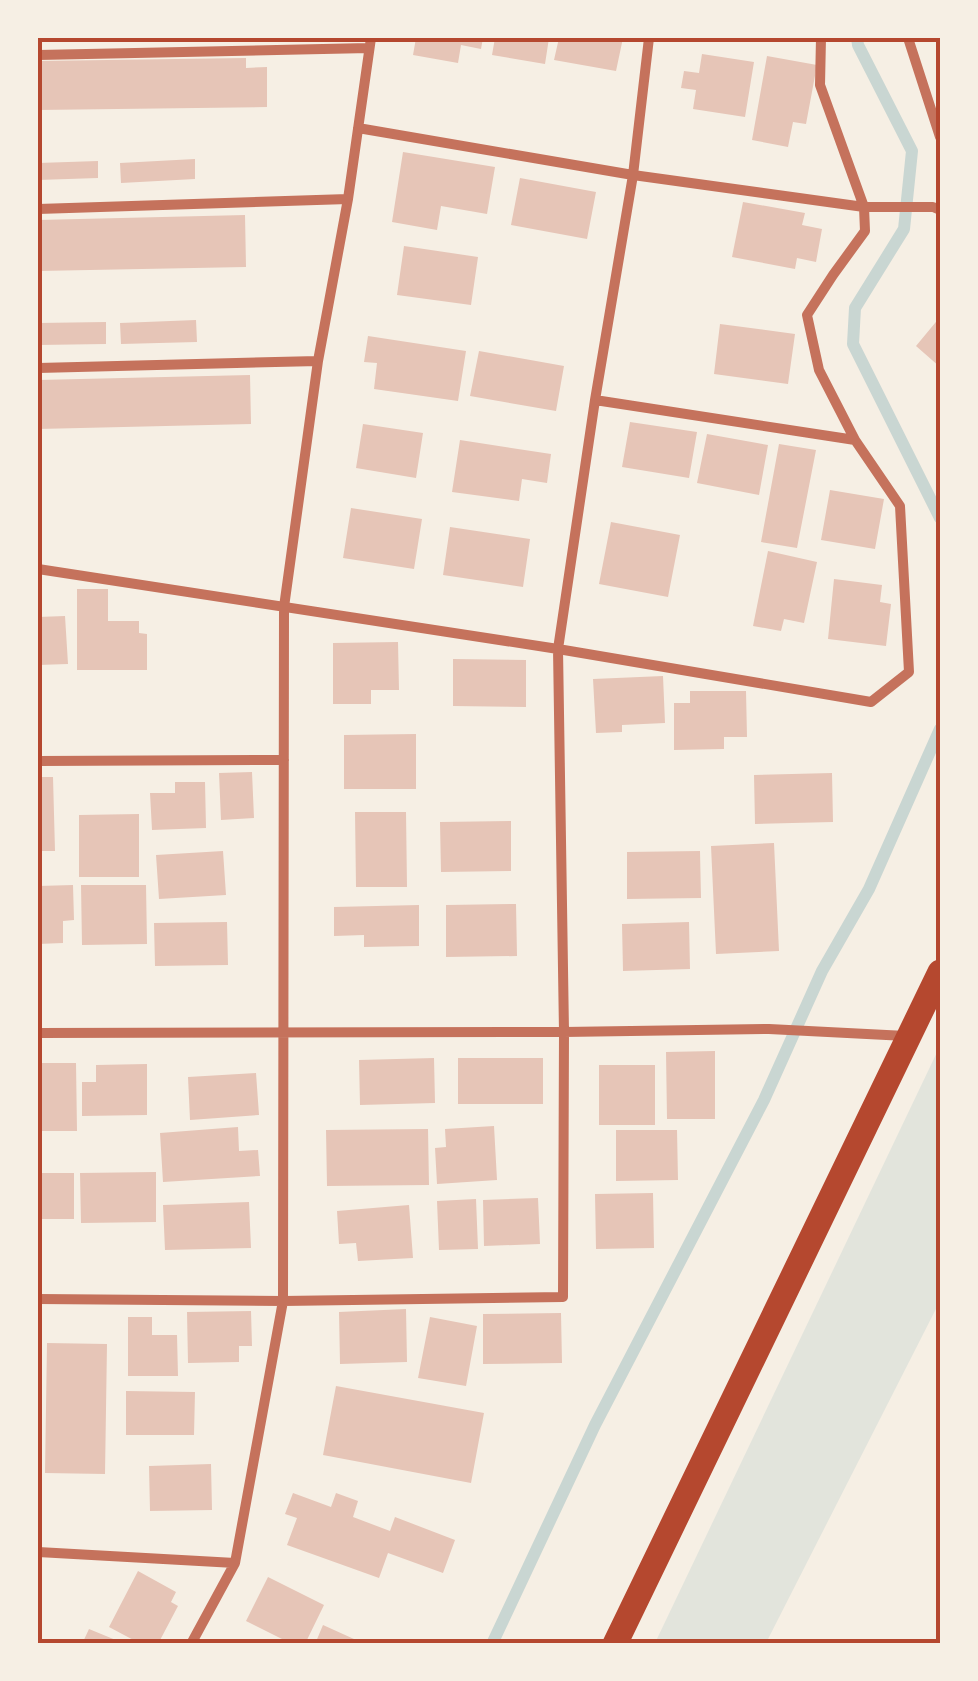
<svg xmlns="http://www.w3.org/2000/svg" width="978" height="1681" font-family="Poppins,sans-serif">
	<rect width="100%" height="100%" fill="#f6efe4"/>
	<path fill="#e2e4dc" d="M940,1046v255l-174,342h-111z"/>
	<g fill="none" stroke-linecap="round" stroke-linejoin="round">
		<path stroke="#c9d6d2" stroke-width="12" d="M857,38l1,7 54,106 -8,78 -49,79 -2,36 87,174
			M492,1644l103,-219 169,-325 58,-129 47,-82 71,-160"/>
	</g>
	<path fill="#e6c5b7" d="M416,38h67l-2,11 -20,-4 -3,18 -45,-8z
		M495,38h54l-4,26 -53,-9z
		M559,38h64l-7,33 -62,-11z
		M702,54l52,8 -9,55 -52,-8 3,-19 -15,-2 3,-17 15,2z
		M767,56l50,9 -11,59 -13,-2 -5,25 -36,-7z
		M246,58v10l21,-1v40l-229,3v-49z
		M403,152l92,15 -8,47 -46,-8 -4,24 -45,-8z
		M195,159v20l-74,4 -1,-20z
		M98,161v17l-60,2v-17z
		M520,178l76,14 -9,47 -76,-14z
		M743,202l62,11 -3,12 20,4 -6,33 -19,-4 -2,11 -63,-12z
		M245,215l1,52 -208,4v-51z
		M404,246l74,11 -7,48 -74,-10z
		M940,317v50l-24,-21z
		M196,320l1,22 -76,2 -1,-21z
		M106,322v22l-68,1v-22z
		M720,324l75,10 -7,50 -74,-10z
		M368,336l98,15 -8,50 -84,-12 3,-26 -13,-1z
		M479,351l85,15 -8,45 -86,-15z
		M250,375l1,49 -213,5v-49z
		M630,422l67,10 -8,46 -67,-11z
		M363,424l60,9 -7,45 -60,-10z
		M707,434l61,11 -9,50 -62,-12z
		M460,440l91,14 -4,29 -25,-4 -3,22 -67,-9z
		M779,444l37,6 -19,98 -36,-6z
		M830,490l54,9 -9,50 -54,-9z
		M351,508l71,11 -8,50 -71,-11z
		M611,522l69,13 -12,62 -69,-13z
		M450,527l80,12 -7,48 -80,-12z
		M768,551l49,11 -13,61 -20,-4 -3,12 -28,-5z
		M834,579l48,6 -2,17 11,2 -5,42 -58,-7z
		M77,589h31v32h31v12l8,1v36h-70z
		M65,616l3,48 -30,1v-48z
		M398,642l1,48h-28v14h-38v-61z
		M453,659l73,1v47l-73,-1z
		M663,676l2,47 -43,2v7l-26,1 -3,-54z
		M690,691h56l1,46h-23v12l-50,1v-47h16z
		M416,734v55h-72v-54z
		M252,772l2,46 -33,2 -2,-47z
		M832,773l1,49 -78,2 -1,-49z
		M38,777h15l2,74h-17z
		M175,782h30l1,46 -54,2 -2,-37h25z
		M355,812h51l1,75h-51z
		M139,814v63h-60v-62z
		M511,821v50l-70,1 -1,-50z
		M774,843l5,108 -63,3 -5,-108z
		M223,851l3,44 -67,4 -3,-44z
		M700,851l1,47 -74,1v-47z
		M73,885l1,35 -11,1v22l-25,1v-58z
		M81,885h65l1,59 -65,1z
		M516,904l1,52 -71,1v-52z
		M419,905v41l-55,1v-12l-30,1v-29z
		M227,922l1,43 -73,1 -1,-43z
		M689,922l1,47 -67,2 -1,-47z
		M715,1051v68h-48l-1,-67z
		M434,1058l1,45 -75,2 -1,-45z
		M458,1058h85v46h-85z
		M38,1063h38l1,68h-39z
		M147,1064v51l-65,1v-34h14v-17z
		M599,1065h56v60h-56z
		M256,1073l3,42 -69,5 -2,-43z
		M494,1126l3,54 -60,4 -2,-36 11,-1 -1,-18z
		M238,1127l1,24 19,-1 2,26 -97,6 -3,-49z
		M428,1129l1,56 -102,1 -1,-56z
		M616,1130h61l1,50 -62,1z
		M156,1172v50l-75,1 -1,-50z
		M38,1173h36v46h-36z
		M653,1193l1,55 -58,1 -1,-55z
		M538,1198l2,46 -56,2 -1,-46z
		M476,1199l2,50 -39,1 -2,-49z
		M249,1202l2,46 -86,2 -2,-45z
		M409,1205l4,53 -55,3 -2,-18 -17,1 -2,-33z
		M406,1309l1,53 -67,2 -1,-52z
		M251,1311l1,35h-13v16l-51,1 -1,-51z
		M561,1313l1,50 -79,1v-50z
		M128,1317h24v18h25l1,41h-50z
		M430,1317l47,9 -11,60 -48,-8z
		M47,1343l60,1 -2,130 -60,-1z
		M336,1386l148,27 -13,70 -148,-28z
		M126,1391l69,1 -1,43h-68z
		M211,1464l1,46 -62,1 -1,-45z
		M293,1493l38,14 5,-14 22,8 -5,16 37,14 5,-14 60,23 -12,33 -55,-20 -9,25 -92,-33 10,-27 -12,-4z
		M138,1571l38,21 -5,10 7,4 -20,38h-17l-32,-17z
		M268,1577l56,28 -19,39h-13l-46,-23z
		M323,1625l42,19h-50z
		M89,1629l34,14v1h-41z"/>
	<g fill="none" stroke-linecap="round" stroke-linejoin="round">
		<path stroke="#c5725c" stroke-width="10" d="M908,38l32,99
			M38,55l331,-7
			M358,128l275,47 231,32h69l7,3
			M38,209l310,-10
			M38,368l280,-7
			M595,400l260,40
			M38,569l520,80 313,53 38,-30 -9,-166 -45,-66 -36,-70 -12,-55 26,-40 32,-44 -1,-24 -44,-122 1,-47
			M38,761l246,-1
			M38,1033l526,-1 205,-3 137,7
			M38,1299l245,2 280,-4 1,-265 -6,-383 37,-249 38,-225 16,-137
			M38,1552l197,11 -44,81
			M235,1563l48,-262 1,-694 34,-246 30,-162 23,-161"/>
		<path stroke="#b5482f" stroke-width="25" d="M615,1644l325,-672"/>
	</g>
	<rect width="978" height="1681" fill="none" stroke="#f6efe4" stroke-width="80"/>
	<rect x="40" y="40" width="898" height="1601" fill="none" stroke="#b5482f" stroke-width="4"/>
</svg>
